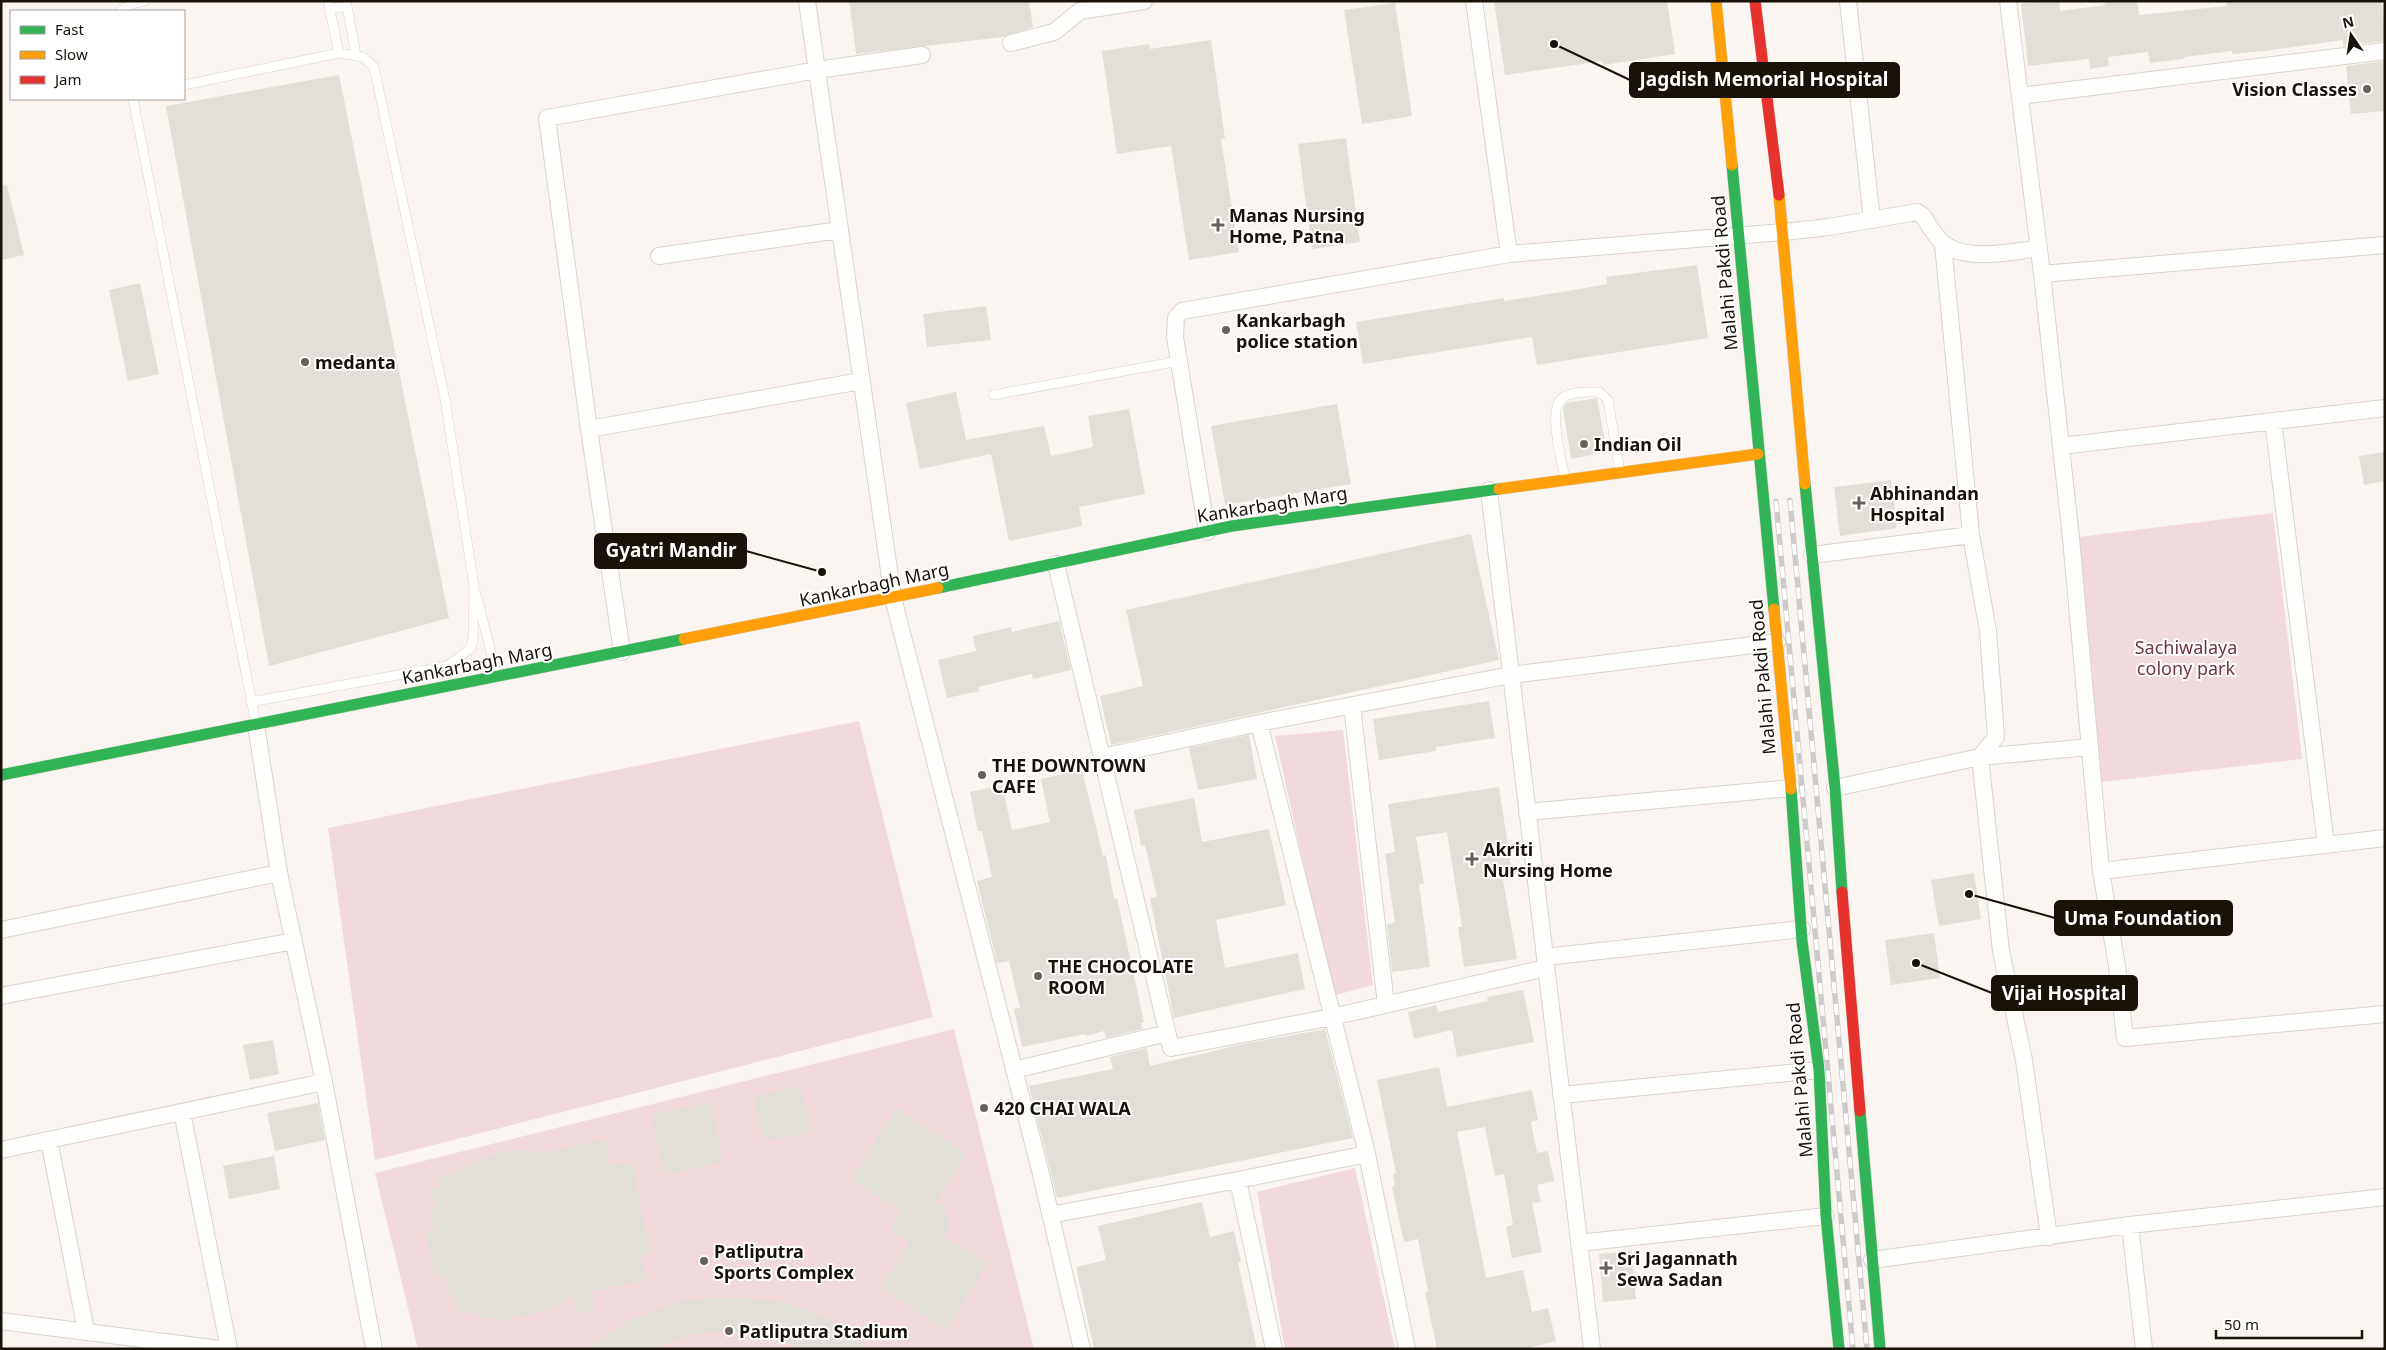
<svg xmlns="http://www.w3.org/2000/svg" width="2386" height="1350" font-family="'Noto Sans',sans-serif">
	<rect width="100%" height="100%" fill="#faf5f0"/>
	<path fill="#f2dadc" d="M2273,513l29,246 -209,24 -22,-245z
		M859,721l74,296 -558,143 -47,-332z
		M1343,730l30,255 -40,11 -58,-260z
		M954,1029l80,320h-616l-43,-176z
		M1355,1168l40,181h-110l-28,-157z"/>
	<path fill="#e1dfd7" d="M849,1h180l4,26 -30,10 -147,17z
		M1494,1h173l8,53 -72,11v-4l-98,14z
		M2047,1h12l1,10 45,-6 -1,-4h33l2,14 88,-9 -1,-5h156l3,40 -42,5v-6l-79,11 -32,3v-3l-48,6v2l-34,4 -2,-11 -40,5 1,9 -19,3 -1,-10 -61,7 -7,-62z
		M1395,3l17,113 -50,8 -18,-114z
		M1211,40l14,99h-4l18,113 -50,8 -18,-114 -54,8 -15,-103 47,-7 1,5z
		M2385,61v50l-34,3 -5,-48z
		M339,75l110,543 -180,48 -103,-560z
		M1346,138l14,104 -48,7 -14,-105z
		M7,185l17,70 -23,5v-74z
		M1697,265l11,73 -171,27 -5,-28 -169,27 -7,-42 148,-24v3l64,-10 39,-7 -1,-7z
		M140,283l19,91 -31,7 -19,-91z
		M986,306l5,34 -64,7 -4,-33z
		M956,392l10,48 78,-14 7,30 42,-9 -5,-31 41,-7 16,85 -66,13 3,19 -73,15 -18,-87 -71,15 -14,-66z
		M1597,398l10,54 -36,7 -8,-51 3,-5z
		M1337,404l14,80 -126,21 -14,-79z
		M2385,452v29l-21,4 -5,-29z
		M1891,480l6,48 -57,8 -6,-49z
		M1471,534l28,126 -388,85 -11,-49 43,-10 -17,-76z
		M1059,621l12,49 -38,9 -1,-5 -54,13 1,4 -32,7 -9,-38 38,-9 -3,-15 38,-9 1,5z
		M1489,701l6,37 -59,9v4l-57,9 -6,-41z
		M1249,735l8,44 -59,11 -9,-42z
		M1082,770l21,86 3,-1 8,44 3,-1 27,124 -3,1 1,6 -36,9 -2,-7 -18,5 -1,-2 -63,13 -8,-38 6,-1 -11,-47 -12,2 -20,-82 15,-4 -10,-46h-4l-8,-39 32,-7 10,45 38,-8 -9,-43z
		M1499,787l13,86 -10,2 15,84 -53,8 -6,-40h4l-15,-95 -31,5 8,47h-5l11,83 -38,5 -5,-48 8,-1 -10,-69 10,-2 -7,-48z
		M1194,798l8,44 67,-13 17,76 -70,15 9,48 73,-15 7,36 -131,29 -24,-120 7,-1 -12,-52 -4,1 -7,-36z
		M1974,873l7,46 -42,7 -8,-46z
		M1934,933l6,45 -49,7 -6,-45z
		M1523,990l11,52 -77,15 -5,-27 -38,9 -6,-27 28,-7 2,7 50,-11 -1,-4z
		M1325,1029l28,109 -296,60 -28,-112 84,-17 -3,-12 37,-9 3,18 89,-21z
		M273,1040l6,34 -29,6 -7,-35z
		M1439,1067l8,40 85,-17 6,30 -7,2 6,31 11,-2 6,30 -17,4 4,17 -9,1 10,49 -30,6 -6,-31 7,-2 -9,-51 -9,2 -10,-49 -28,5 29,146 37,-8 9,42 16,-4 8,33 -33,8h-86l-12,-57 3,-1 -10,-52 -14,3 -12,-55 3,-1 -2,-12 3,-1 -19,-93z
		M801,1086l10,46 -47,9 -10,-45z
		M710,1102l13,60 -59,13 -13,-60z
		M318,1103l7,37 -50,11 -8,-38z
		M896,1108l71,45 -31,49 9,5 5,20 -6,9 44,27 -42,67 -66,-42 29,-45 -20,-12 13,-19 -51,-32z
		M604,1139l7,27 21,-4 18,91 -10,3 7,24 -55,11 4,18 -20,5 -3,-18 -25,14 -22,6 -24,4 -24,-3 -2,-6 -17,4 -5,-20 -4,1 -5,-20 -9,3 -11,-47 10,-2 -5,-20h5l-4,-19 10,-4 -2,-8 56,-25 26,-5 21,4z
		M274,1156l6,33 -51,10 -6,-33z
		M1202,1202l8,35 24,-6 7,31 -3,1 19,86h-163l-18,-82 30,-7 -8,-34z
		M1632,1251l4,48 -33,3 -4,-48z
		M733,1297l53,5 43,17 40,30h-63l-41,-12 -35,-7 -39,5 -40,14h-67l49,-31 50,-18z"/>
	<g fill="none" stroke-linecap="round" stroke-linejoin="round">
		<g stroke="#d9d3cc" stroke-width="10">
			<path id="lane" d="M328,1l11,52
				M330,9l17,-3 9,49
				M120,11l11,-7 14,-3
				M184,85l155,-32 24,4 11,10 71,332 29,187 -1,54 -3,9 -23,17 -196,36
				M133,99l123,625
				M993,395l186,-34
				M1565,479c-3,-18 -17,-67 -4,-80 9,-8 27,-7 38,-7l9,8 12,72
				M476,594l21,82"/>
		</g>
		<g stroke="#d9d3cc" stroke-width="18">
			<path id="street" d="M807,1l86,597 146,568 43,183
				M1474,1l35,253
				M1848,1l24,219
				M2008,1l34,273
				M1011,43l43,-11 26,-21 64,-10
				M2020,96l365,-45
				M1943,244l28,291 17,96 8,106 -16,20 21,194 23,109 25,177
				M2385,245l-343,29 29,264 30,333 16,95 8,72 260,-24
				M659,256l180,-26
				M2273,421l53,424
				M589,429l272,-48
				M2061,446l324,-38
				M1489,490l103,859
				M1207,532l-32,-195 1,-19 6,-7 327,-57 275,-22 45,-5 88,-15 5,3c7,9 12,21 21,28 21,19 70,9 96,5
				M1812,555l159,-20
				M1056,564l115,484 161,-31 214,-49
				M622,652l-33,-223 -42,-311 270,-48 105,-15
				M1352,705l34,300
				M256,725l23,148 45,209 50,267
				M1102,757l157,-34
				M1835,788l145,-31 110,-10
				M1527,812l264,-24
				M2101,871l284,-33
				M1,930l278,-57
				M1545,957l257,-28
				M1,996l293,-55
				M1014,1070l153,-37
				M1561,1095l258,-25
				M182,1112l47,237
				M49,1140l37,191
				M1,1150l323,-68
				M1367,1154l-108,-431 252,-48 266,-33
				M1050,1215l188,-35
				M2130,1225l14,124
				M1579,1243l247,-27
				M1872,1260l258,-35 255,-28
				M1,1321l218,28
				M1274,1349l-36,-169 129,-26 40,195"/>
		</g>
		<g stroke="#d9d3cc" stroke-width="12">
			<path id="fast" d="M1732,165l42,444
				M1805,484l30,304 7,104
				M938,588l294,-62 267,-37
				M1,775l683,-136
				M1791,789l11,152 17,129 7,146 13,133
				M1860,1111l20,238"/>
		</g>
		<g stroke="#d9d3cc" stroke-width="12">
			<path id="slow" d="M1716,1l16,164
				M1779,195l26,289
				M1499,489l259,-35
				M1774,609l17,180
				M684,639l254,-51"/>
		</g>
		<g stroke="#d9d3cc" stroke-width="12">
			<path id="jam" d="M1755,1l24,194
				M1842,892l18,219"/>
		</g>
		<use href="#lane" stroke="#fefefd" stroke-width="9"/>
		<use href="#street" stroke="#fefefd" stroke-width="16"/>
		<use href="#fast" stroke="#30b455" stroke-width="11"/>
		<use href="#slow" stroke="#ff9f0a" stroke-width="11"/>
		<use href="#jam" stroke="#e5322d" stroke-width="11"/>
		<g stroke="#cdcbca" stroke-width="5.5">
			<path id="rail" d="M1790,500l77,849
				M1776,501l77,848"/>
		</g>
		<use href="#rail" stroke="#fff" stroke-width="4" stroke-dasharray="11" stroke-linecap="butt"/>
	</g>
	<g fill="#67615a" stroke="#fff" stroke-width="2">
		<circle cx="2367" cy="89" r="5"/>
		<path d="M1215.5 217.5h5v5h5v5h-5v5h-5v-5h-5v-5h5z"/>
		<circle cx="1226" cy="330" r="5"/>
		<circle cx="305" cy="362" r="5"/>
		<circle cx="1584" cy="444" r="5"/>
		<path d="M1856.5 495.5h5v5h5v5h-5v5h-5v-5h-5v-5h5z"/>
		<circle cx="982" cy="775" r="5"/>
		<path d="M1469.5 851.5h5v5h5v5h-5v5h-5v-5h-5v-5h5z"/>
		<circle cx="1038" cy="976" r="5"/>
		<circle cx="984" cy="1108" r="5"/>
		<circle cx="704" cy="1261" r="5"/>
		<path d="M1603.5 1260.5h5v5h5v5h-5v5h-5v-5h-5v-5h5z"/>
		<circle cx="729" cy="1331" r="5"/>
	</g>
	<g text-anchor="middle" dominant-baseline="central" stroke-width="4" stroke-linejoin="round" paint-order="stroke">
		<g font-size="18" font-weight="bold" fill="#181209" stroke="#fff" text-anchor="start">
			<text x="2357" y="89" text-anchor="end">Vision Classes</text>
			<text x="1229" y="215">Manas Nursing<tspan x="1229" dy="21">Home, Patna</tspan></text>
			<text x="1236" y="320">Kankarbagh<tspan x="1236" dy="21">police station</tspan></text>
			<text x="315" y="362">medanta</text>
			<text x="1594" y="444">Indian Oil</text>
			<text x="1870" y="493">Abhinandan<tspan x="1870" dy="21">Hospital</tspan></text>
			<text x="992" y="765">THE DOWNTOWN<tspan x="992" dy="21">CAFE</tspan></text>
			<text x="1483" y="849">Akriti<tspan x="1483" dy="21">Nursing Home</tspan></text>
			<text x="1048" y="966">THE CHOCOLATE<tspan x="1048" dy="21">ROOM</tspan></text>
			<text x="994" y="1108">420 CHAI WALA</text>
			<text x="714" y="1251">Patliputra<tspan x="714" dy="21">Sports Complex</tspan></text>
			<text x="1617" y="1258">Sri Jagannath<tspan x="1617" dy="21">Sewa Sadan</tspan></text>
			<text x="739" y="1331">Patliputra Stadium</text>
		</g>
		<g font-size="18" fill="#181209" stroke="#fff">
			<text transform="translate(1724 273) rotate(-95)">Malahi Pakdi Road</text>
			<text transform="translate(1272 504) rotate(-9)">Kankarbagh Marg</text>
			<text transform="translate(874 584) rotate(-12)">Kankarbagh Marg</text>
			<text transform="translate(477 663) rotate(-11)">Kankarbagh Marg</text>
			<text transform="translate(1762 677) rotate(-95)">Malahi Pakdi Road</text>
			<text transform="translate(1799 1080) rotate(-95)">Malahi Pakdi Road</text>
		</g>
		<g font-size="18" fill="#6e3444" stroke="#fff">
			<text x="2186" y="647">Sachiwalaya<tspan x="2186" dy="21">colony park</tspan></text>
		</g>
	</g>
	<path fill="none" stroke="#181209" stroke-width="2" d="M1554 44L1630 80M822 572L746 551M1969 894L2055 918M1916 963L1992 993"/>
	<g fill="#181209" stroke="#fff" stroke-width="2">
		<circle cx="1554" cy="44" r="5"/>
		<circle cx="822" cy="572" r="5"/>
		<circle cx="1969" cy="894" r="5"/>
		<circle cx="1916" cy="963" r="5"/>
	</g>
	<g fill="#181209" stroke="#181209" stroke-width="2">
		<rect x="1630" y="63" width="269" height="34" rx="5"/>
		<rect x="595" y="534" width="151" height="34" rx="5"/>
		<rect x="2055" y="901" width="177" height="34" rx="5"/>
		<rect x="1992" y="976" width="145" height="34" rx="5"/>
	</g>
	<g font-size="19" text-anchor="middle" font-weight="bold" fill="#fff">
		<text x="1764" y="86">Jagdish Memorial Hospital</text>
		<text x="671" y="557">Gyatri Mandir</text>
		<text x="2143" y="925">Uma Foundation</text>
		<text x="2064" y="1000">Vijai Hospital</text>
	</g>
	<rect width="2386" height="1350" fill="none" stroke="#181209" stroke-width="5"/>
	<rect x="10" y="10" width="175" height="90" fill="#ffffff" stroke="#a3a09d"/>
	<rect x="20" y="26" width="25" height="8" fill="#30b455" stroke="#a3a09d"/>
	<text x="55" y="35" font-size="15" fill="#181209">Fast</text>
	<rect x="20" y="51" width="25" height="8" fill="#ff9f0a" stroke="#a3a09d"/>
	<text x="55" y="60" font-size="15" fill="#181209">Slow</text>
	<rect x="20" y="76" width="25" height="8" fill="#e5322d" stroke="#a3a09d"/>
	<text x="55" y="85" font-size="15" fill="#181209">Jam</text>
	<g transform="translate(2351 35) rotate(347)" stroke="#ffffff" stroke-width="4" paint-order="stroke">
	<path d="M0-4L9 19L0 12L-9 19Z" fill="#181209"/>
	<text y="-8" font-size="14" font-weight="bold" text-anchor="middle" fill="#181209">N</text>
	</g>
	<path d="M2216 1330v8h146v-8" fill="none" stroke="#181209" stroke-width="2.5"/>
	<text x="2224" y="1330" font-size="15" fill="#181209" stroke="#ffffff" stroke-width="4" paint-order="stroke">50 m</text>
</svg>
